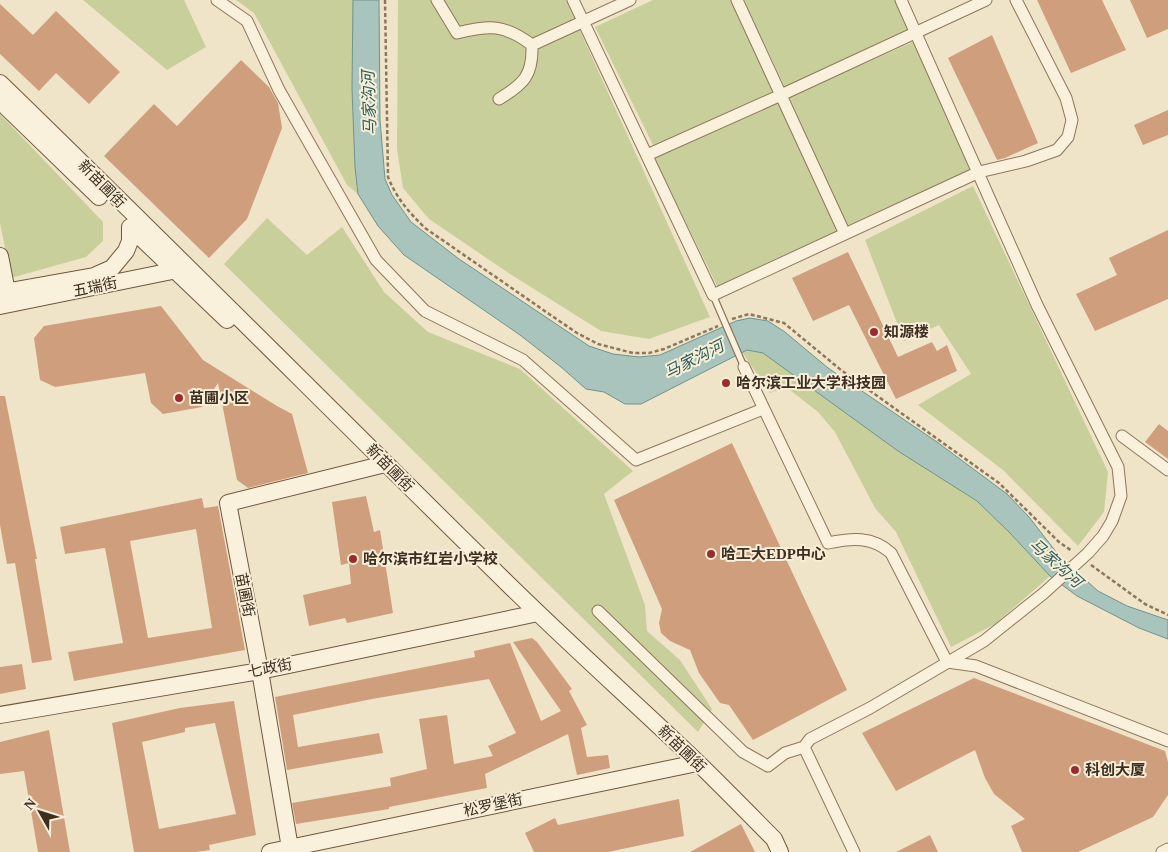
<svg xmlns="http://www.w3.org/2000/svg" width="1168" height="852" font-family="'Times New Roman','Noto Sans SC',serif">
	<rect width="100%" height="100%" fill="#f0e4c8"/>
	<path fill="#c9cf9b" d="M83,0h101l22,47 -39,23z
		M236,0h117l2,167 3,27 -11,-9 -93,-172z
		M398,0h168l144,317 -61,22 -48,-8 -91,-57 -81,-55 -26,-31 -6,-39z
		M653,0h79l42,93 -121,52 -58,-118z
		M744,0h151l13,31 -123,57z
		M913,42l59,127 -126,57 -59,-128z
		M778,102l59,129 -120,55 -63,-129z
		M0,114l103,108v19l-17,16 -75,21 -11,-55z
		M973,186l135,286 -4,40 -26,34 -75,-76 -85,-65 53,-31 -32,-49 -35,16 -39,-101z
		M267,218l40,37 35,-28 42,65 44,40 92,37 113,102 -29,23 41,111 2,26 33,29 32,49 -14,23 -474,-468z
		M747,350l16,3 135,98 79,50 32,31 41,44 -55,48 -44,23 -55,-115 -21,-24 -40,-76 -17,-20 -32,-25 -16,6 -28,-41z"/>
	<path fill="#a9c4bc" stroke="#6f938a" d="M353,0h26l1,120 5,59 7,16 19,27 48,37 130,87 24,8 26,3 21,-2 76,-34 14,-3 18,3 17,11 43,36 109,74 70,52 22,23 31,40 38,34 29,15 41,14v19l-29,-11 -62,-32 -27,-20 -41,-44 -32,-31 -79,-50 -135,-98 -16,-3 -106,54h-16l-21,-12 -18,-3 -25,-22 -41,-32 -116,-80 -26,-29 -20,-32 -3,-27 -3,-78z"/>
	<path fill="#cf9f7d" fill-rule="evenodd" d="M1037,0h65l24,50 -55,23z
		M1130,0h38v29l-21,9z
		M0,4l33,31 23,-24 64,61 -31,32 -33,-31 -17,18 -39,-37z
		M992,35l46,108 -33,15 -8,2 -49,-102z
		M241,60l28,27 9,16 4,25 -35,91 -38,39 -105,-102 50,-52 23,22z
		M1168,110v25l-25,10 -9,-20z
		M1168,230v69l-73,32 -19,-37 41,-19 -8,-17z
		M848,252l50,105 34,-15 5,9 10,-6 10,26 -61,28 -47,-94 -36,16 -21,-43z
		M161,306l42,54 74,46 15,8 16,59 -60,15 -11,-8 -19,-97 -16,24 -39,7 -12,-11 -6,-30 -90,14 -15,-7 -6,-42 10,-12z
		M0,396h5l32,163h-2l17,101 -20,3 -17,-100 -8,1 -7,-39z
		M1159,424l9,7v28l-23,-17z
		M732,443l115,247 -94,50 -24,-35 -9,-2 -21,-30 -9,-23 -20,-9 -9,-8 -2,-10 3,-14 -48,-109z
		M366,496l8,36 6,-2 13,83 -46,10 -2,-5 -36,8 -6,-31 48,-11 -2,-21 -8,2 -9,-63z
		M202,498l2,10 14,-2 27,144 -171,31 -6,-29 55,-9 -18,-95 -40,6 -5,-27zM196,529l16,99 -64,10 -18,-97z
		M532,638l5,4 35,47 -3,2 18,34 -6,3 6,29 21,-2 2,13 -33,7 -9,-41 -83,40 2,14 -98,19v2l-93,15 -4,-21 99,-17 -1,-8 37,-9 -8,-50 28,-4 7,49 39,-8 -5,-10 28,-13 -27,-54 -117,20 -79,16 5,32 81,-14 4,20 -96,17 -12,-73 200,-40 -1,-6 36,-8 31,78 20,-10 -48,-69z
		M22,664l4,25 -26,5v-27z
		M974,678l191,73 3,11v33l-15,22 -75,35h-56l-11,-26 14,-7 -31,-25 -9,-16 -10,-28 -79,41 -34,-58z
		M234,701l22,134 -47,10 1,5 -14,2h-62l-22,-129 68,-15zM215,723l21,91 -77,15 -17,-87 43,-10v-4z
		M49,730l21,122h-32l-14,-81 -24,3v-32z
		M679,799l5,37 -76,16h-74l-9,-19 30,-15 3,7z
		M741,824l14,28h-65z
		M930,835l8,17h-42z"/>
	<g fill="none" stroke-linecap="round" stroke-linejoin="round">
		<g stroke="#8d765c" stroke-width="8">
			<path id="lane" d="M713,295l31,72"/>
		</g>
		<g stroke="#8d765c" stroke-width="13">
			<path id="street" d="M217,0l30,21 32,69 97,170 49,51 98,49 113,100 127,-51
				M437,0l20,33c33,-8 47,-9 75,12 1,30 -8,39 -33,54
				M573,0l140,295 266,-123 47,-11 31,-11 11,-13 4,-17 -6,-22 -50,-98
				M737,0l108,234
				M532,45l98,-45
				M647,155l134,-60 205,-95
				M744,367l84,176c24,-5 44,-7 63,10l56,109 29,4 192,75
				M1122,436l46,34
				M598,611l145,141 25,14 17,-13 19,-6
				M854,852l-50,-105 6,-8 60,-31 114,-67 60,-48 44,-40 15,-17 9,-15 9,-25 -3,-29 -81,-162 -136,-305
				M1162,852l6,-3"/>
		</g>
		<g stroke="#6f573f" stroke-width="18">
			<path id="secondary" d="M0,83c170,165 338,334 507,500 62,61 127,119 190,179 26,25 51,51 77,77l6,13
				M0,101l99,96
				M136,233l91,87
				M0,256l7,36
				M0,293l94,-17 18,-8 14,-17 4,-10v-14
				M0,306l182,-37
				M0,715l260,-44 278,-58
				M290,848l-30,-177 -32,-168 157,-39
				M270,852l427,-89"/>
		</g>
		<path stroke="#8d765c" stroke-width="2.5" stroke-dasharray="4 2.5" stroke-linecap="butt" d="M385,0l3,177c9,22 20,34 37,51l127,88 25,17 21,11 35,9h16l15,-4 54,-23
			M732,319l17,-5 35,9 57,47 158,113 60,59 13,9
			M1091,565l54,39 23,11"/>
		<use href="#lane" stroke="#faf1dc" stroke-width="5.5"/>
		<use href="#street" stroke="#faf1dc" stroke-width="11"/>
		<use href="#secondary" stroke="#faf1dc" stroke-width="16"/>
	</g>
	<g fill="#9e2a2b" stroke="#f7eed8" stroke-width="2">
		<circle cx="874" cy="332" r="5"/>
		<circle cx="726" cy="383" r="5"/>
		<circle cx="179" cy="398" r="5"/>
		<circle cx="711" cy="554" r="5"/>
		<circle cx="353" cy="559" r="5"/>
		<circle cx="1075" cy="770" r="5"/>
	</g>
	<g text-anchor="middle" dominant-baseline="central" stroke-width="4" stroke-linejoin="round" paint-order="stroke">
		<g font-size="15" fill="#3d2e20" stroke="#f7eed8">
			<text transform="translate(102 184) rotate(45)">新苗圃街</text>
			<text transform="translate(95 287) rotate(-12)">五瑞街</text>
			<text transform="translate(390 468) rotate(45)">新苗圃街</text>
			<text transform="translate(245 595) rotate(79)">苗圃街</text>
			<text transform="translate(270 668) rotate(-11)">七政街</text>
			<text transform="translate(682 749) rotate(44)">新苗圃街</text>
			<text transform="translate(493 805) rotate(-12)">松罗堡街</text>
		</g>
		<g font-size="15" font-weight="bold" fill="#3d2e20" stroke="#f7eed8" text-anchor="start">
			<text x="884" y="332">知源楼</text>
			<text x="736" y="383">哈尔滨工业大学科技园</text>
			<text x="189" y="398">苗圃小区</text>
			<text x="721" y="554">哈工大EDP中心</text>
			<text x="363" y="559">哈尔滨市红岩小学校</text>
			<text x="1085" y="770">科创大厦</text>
		</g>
		<g font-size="16" font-style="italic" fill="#2f5d5a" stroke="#f7eed8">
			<text transform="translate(369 103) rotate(-92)">马家沟河</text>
			<text transform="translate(694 359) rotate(-27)">马家沟河</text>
			<text transform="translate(1056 563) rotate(42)">马家沟河</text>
		</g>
	</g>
	<g transform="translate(40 812) rotate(309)" stroke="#f7eed8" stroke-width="4" paint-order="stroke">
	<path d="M0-4L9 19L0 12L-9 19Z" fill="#3d2e20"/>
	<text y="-8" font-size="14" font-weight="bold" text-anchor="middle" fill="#3d2e20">N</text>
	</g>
</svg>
